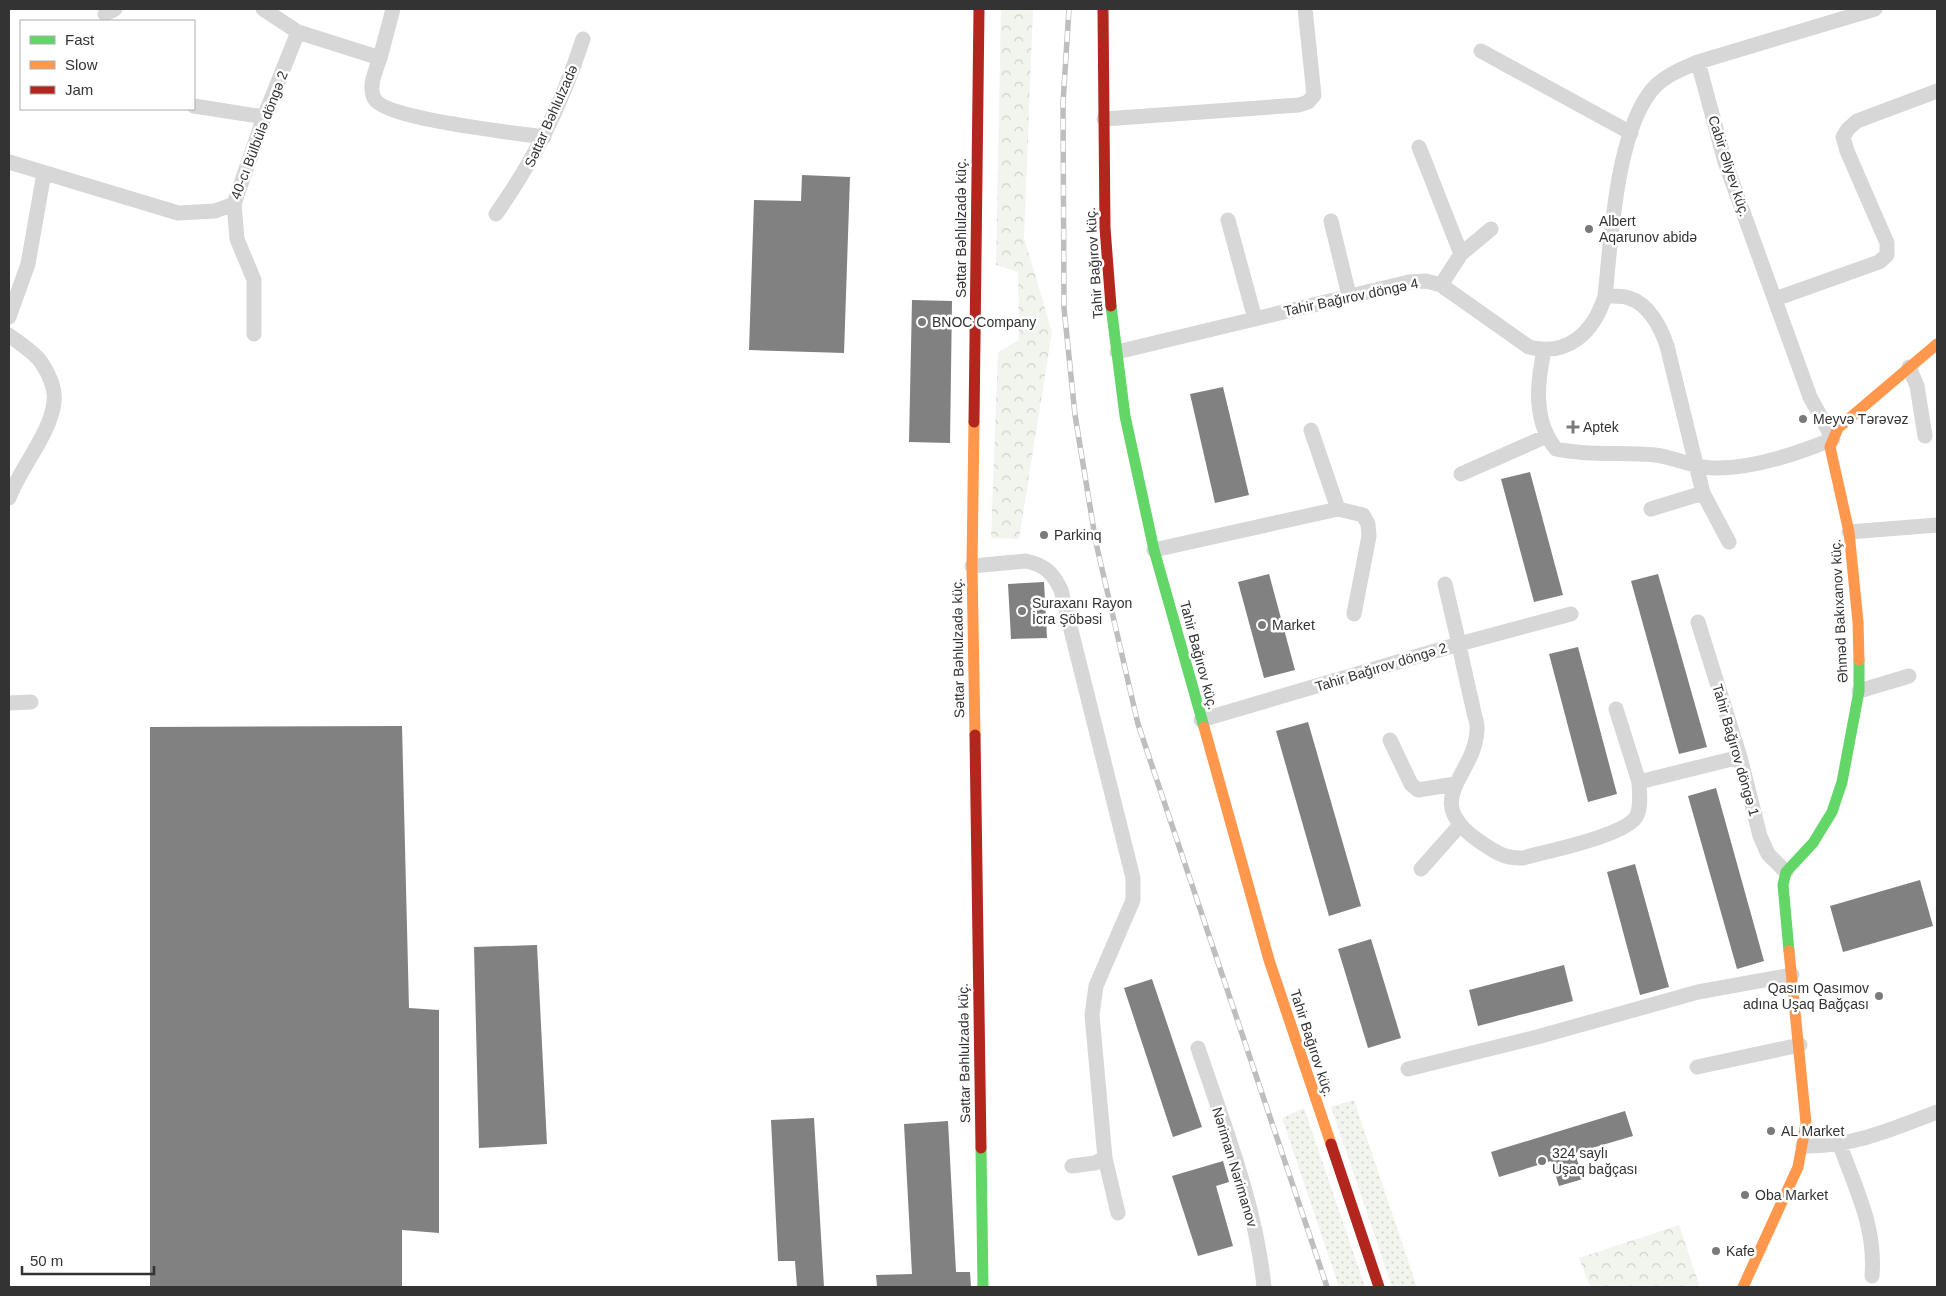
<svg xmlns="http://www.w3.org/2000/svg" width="1946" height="1296" font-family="Arial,sans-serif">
	<defs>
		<pattern id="forest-crowns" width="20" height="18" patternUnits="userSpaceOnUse" patternTransform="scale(1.25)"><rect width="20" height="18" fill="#f1f5ed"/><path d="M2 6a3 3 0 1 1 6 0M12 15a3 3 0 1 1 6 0" fill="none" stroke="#cfd2cc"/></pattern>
		<pattern id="park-dots" width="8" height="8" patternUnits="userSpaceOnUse" patternTransform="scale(1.25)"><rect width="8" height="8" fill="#f1f5ed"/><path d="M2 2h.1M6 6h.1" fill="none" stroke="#cfd2cc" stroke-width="1.8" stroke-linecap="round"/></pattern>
	</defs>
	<rect width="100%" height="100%" fill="#fff"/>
	<path fill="url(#forest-crowns)" d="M1001,9h32l-9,229 28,94 -33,207 -28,-1 7,-186 21,-12 -1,-68 -22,-7z
		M1679,1225l21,62h-110l-11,-29z"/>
	<path fill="url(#park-dots)" d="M1354,1100l63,187h-25l-61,-180z
		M1304,1108l61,179h-26l-57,-169z"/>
	<path fill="#818181" d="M802,175l48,2 -6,176 -95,-3 5,-150 47,1z
		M912,300l40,1 -2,142 -41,-1z
		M1223,387l26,108 -34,8 -25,-109z
		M1530,472l33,123 -29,7 -33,-123z
		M1269,574l26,96 -31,8 -26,-96z
		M1658,574l49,173 -28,7 -48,-173z
		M1044,582l3,56 -36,1 -3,-55z
		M1578,647l39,147 -29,8 -39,-148z
		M1308,722l53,184 -32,10 -53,-185z
		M402,726l7,282 30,2v223l-37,-3v57h-252v-560z
		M1716,788l48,173 -27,8 -49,-173z
		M1635,864l34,123 -29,8 -33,-123z
		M1920,880l13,46 -90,26 -13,-46z
		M1371,939l30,99 -33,10 -30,-99z
		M537,945l10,199 -68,4 -5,-201z
		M1564,965l9,36 -95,25 -9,-36z
		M1152,979l50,148 -29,10 -49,-149z
		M1625,1111l8,25 -58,17 8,26 -24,7 -8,-25 -52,16 -8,-25z
		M814,1118l10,169h-27l-2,-26h-17l-7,-141z
		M948,1121l8,151h14l1,15h-94l-1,-12 36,-1 -8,-150z
		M1223,1161l6,21 -13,4 17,60 -35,10 -26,-80z"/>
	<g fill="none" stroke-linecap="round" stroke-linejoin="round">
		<path stroke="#d7d7d7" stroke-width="15" d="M263,9l35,23
			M105,14l10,-5
			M1481,51l150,82
			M380,58c-4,12 -12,28 -6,40 10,21 143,35 170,39
			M194,106l70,11
			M1104,119l195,-14 9,-3 6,-7 -9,-86
			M1419,147l42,107
			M9,162l169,51 37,-2 19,-7 30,-87 34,-85 82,26 13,-49
			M234,204l3,35 17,41v54
			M496,214c40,-57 65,-108 87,-175
			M1228,220l27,99
			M1331,221l18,74
			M1441,285l20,-31 30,-25
			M1605,296c8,0 17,-1 24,2 20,6 32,30 38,48l36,147 26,49
			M1775,299l104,-37 8,-7v-12l-40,-92 -4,-14 5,-8 9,-8 80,-30
			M9,317l19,-53 16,-91
			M9,335c10,8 25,17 32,27 7,10 15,27 13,40 -3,31 -34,66 -45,96
			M1544,351c-7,32 -11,70 12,98 33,7 66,3 99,6 20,2 39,13 59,13 37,1 85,-15 119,-29l-23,-42 -85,-235 -27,-100 177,-53
			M1117,352l292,-70 17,-1 15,4 88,62c39,10 65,-15 76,-51 6,-56 11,-155 43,-201 11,-17 31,-25 50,-33
			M1909,367l8,19 8,50
			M1311,430l27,79
			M1461,474l86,-38
			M1651,509l52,-16
			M1849,532l88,-7
			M1154,550l184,-41 25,6 5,9 1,12 -15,78
			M972,566l54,-5c19,4 27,12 35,29l72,288v22l-37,86 -4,29 13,143 13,55
			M1445,584l14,60 112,-30
			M1698,622l42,135 20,79 8,18 18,18
			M1859,691l50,-15
			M9,703l22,-1
			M1616,709l23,73
			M1201,720l258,-76c4,21 9,42 14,64 1,7 5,15 4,22 -2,47 -58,69 2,111 15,10 25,18 44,17 24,-7 101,-22 113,-41 6,-10 3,-25 3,-35l101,-25
			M1390,740l21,44 7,6 37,-6
			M1421,869l39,-44
			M1198,1048c26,78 58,157 66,239
			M1697,1067l103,-22
			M1408,1069l129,-32 161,-45 94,-17
			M1840,1145c16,45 36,82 32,131
			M1803,1146c49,1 90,-17 134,-34
			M1072,1166l23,-3 10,-5"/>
		<path stroke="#63d668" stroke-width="11" d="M1111,306l14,110 29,134 50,177
			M1789,951l-6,-66 3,-13 27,-29 19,-31 10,-30 17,-91v-31
			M981,1148l2,139"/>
		<path stroke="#ff974d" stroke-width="11" d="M974,422l-2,144 3,169
			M1859,660l-1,-38 -9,-90 -19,-85 8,-19 99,-84
			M1204,727l65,233 62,184
			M1743,1287l55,-120 8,-44 -17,-172"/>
		<path stroke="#b3261e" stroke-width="11" d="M1103,9l2,219 6,78
			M974,422l5,-413
			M975,735l6,413
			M1331,1144l48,143"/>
		<g stroke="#bebebe" stroke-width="5.5">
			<path id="rail" d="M1069,9l-6,94 1,205 11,107 21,128 42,181 189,563"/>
		</g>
		<use href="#rail" stroke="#fff" stroke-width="4" stroke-dasharray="11" stroke-linecap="butt"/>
	</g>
	<g fill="#7a7a7a" stroke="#fff" stroke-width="2">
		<circle cx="1589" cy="229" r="5"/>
		<circle cx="922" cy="322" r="5"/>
		<circle cx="1803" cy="419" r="5"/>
		<path d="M1570.5 419.5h5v5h5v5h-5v5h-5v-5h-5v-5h5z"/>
		<circle cx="1044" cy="535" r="5"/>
		<circle cx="1022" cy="611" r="5"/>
		<circle cx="1262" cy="625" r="5"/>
		<circle cx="1879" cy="996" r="5"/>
		<circle cx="1771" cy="1131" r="5"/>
		<circle cx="1542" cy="1161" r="5"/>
		<circle cx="1745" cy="1195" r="5"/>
		<circle cx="1716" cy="1251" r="5"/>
	</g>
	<g text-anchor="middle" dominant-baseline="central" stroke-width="5" stroke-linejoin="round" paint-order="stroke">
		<g font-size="14" fill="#333" stroke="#fff">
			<text transform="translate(551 116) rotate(-66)">Səttar Bəhlulzadə</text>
			<text transform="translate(259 135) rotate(-69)">40-cı Bülbülə döngə 2</text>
			<text transform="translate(1729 166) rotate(72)">Cabir Əliyev küç.</text>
			<text transform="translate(961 228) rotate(-90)">Səttar Bəhlulzadə küç.</text>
			<text transform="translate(1094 263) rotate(-94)">Tahir Bağırov küç.</text>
			<text transform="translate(1351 297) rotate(-12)">Tahir Bağırov döngə 4</text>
			<text transform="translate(1839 611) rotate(-93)">Əhməd Bakıxanov küç.</text>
			<text transform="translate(958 648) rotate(-91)">Səttar Bəhlulzadə küç.</text>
			<text transform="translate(1199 655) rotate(75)">Tahir Bağırov küç.</text>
			<text transform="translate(1381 667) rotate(-17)">Tahir Bağırov döngə 2</text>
			<text transform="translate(1736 750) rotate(74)">Tahir Bağırov döngə 1</text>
			<text transform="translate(1312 1043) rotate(72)">Tahir Bağırov küç.</text>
			<text transform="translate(964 1053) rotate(-91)">Səttar Bəhlulzadə küç.</text>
			<text transform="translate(1235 1167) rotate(73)">Nəriman Nərimanov</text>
		</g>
		<g font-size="14" fill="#333" stroke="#fff" text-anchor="start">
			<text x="1599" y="221">Albert<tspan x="1599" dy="16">Aqarunov abidə</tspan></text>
			<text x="932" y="322">BNOC Company</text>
			<text x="1813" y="419">Meyvə Tərəvəz</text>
			<text x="1583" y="427">Aptek</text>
			<text x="1054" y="535">Parkinq</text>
			<text x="1032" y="603">Suraxanı Rayon<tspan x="1032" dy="16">İcra Şöbəsi</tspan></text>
			<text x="1272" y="625">Market</text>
			<text x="1869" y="988" text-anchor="end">Qasım Qasımov<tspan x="1869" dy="16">adına Uşaq Bağçası</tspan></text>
			<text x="1781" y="1131">AL Market</text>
			<text x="1552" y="1153">324 saylı<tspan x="1552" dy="16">Uşaq bağçası</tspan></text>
			<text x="1755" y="1195">Oba Market</text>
			<text x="1726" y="1251">Kafe</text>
		</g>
	</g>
	<rect width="1946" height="1296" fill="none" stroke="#333333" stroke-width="20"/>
	<rect x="20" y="20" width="175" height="90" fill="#ffffff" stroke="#adadad"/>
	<rect x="30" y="36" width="25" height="8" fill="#63d668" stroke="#adadad"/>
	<text x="65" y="45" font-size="15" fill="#333333">Fast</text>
	<rect x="30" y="61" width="25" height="8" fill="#ff974d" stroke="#adadad"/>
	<text x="65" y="70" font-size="15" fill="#333333">Slow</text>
	<rect x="30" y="86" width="25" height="8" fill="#b3261e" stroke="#adadad"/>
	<text x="65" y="95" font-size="15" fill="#333333">Jam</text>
	<path d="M22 1266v8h132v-8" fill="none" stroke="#333333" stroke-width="2.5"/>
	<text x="30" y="1266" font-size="15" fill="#333333" stroke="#ffffff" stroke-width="4" paint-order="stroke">50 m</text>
</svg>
